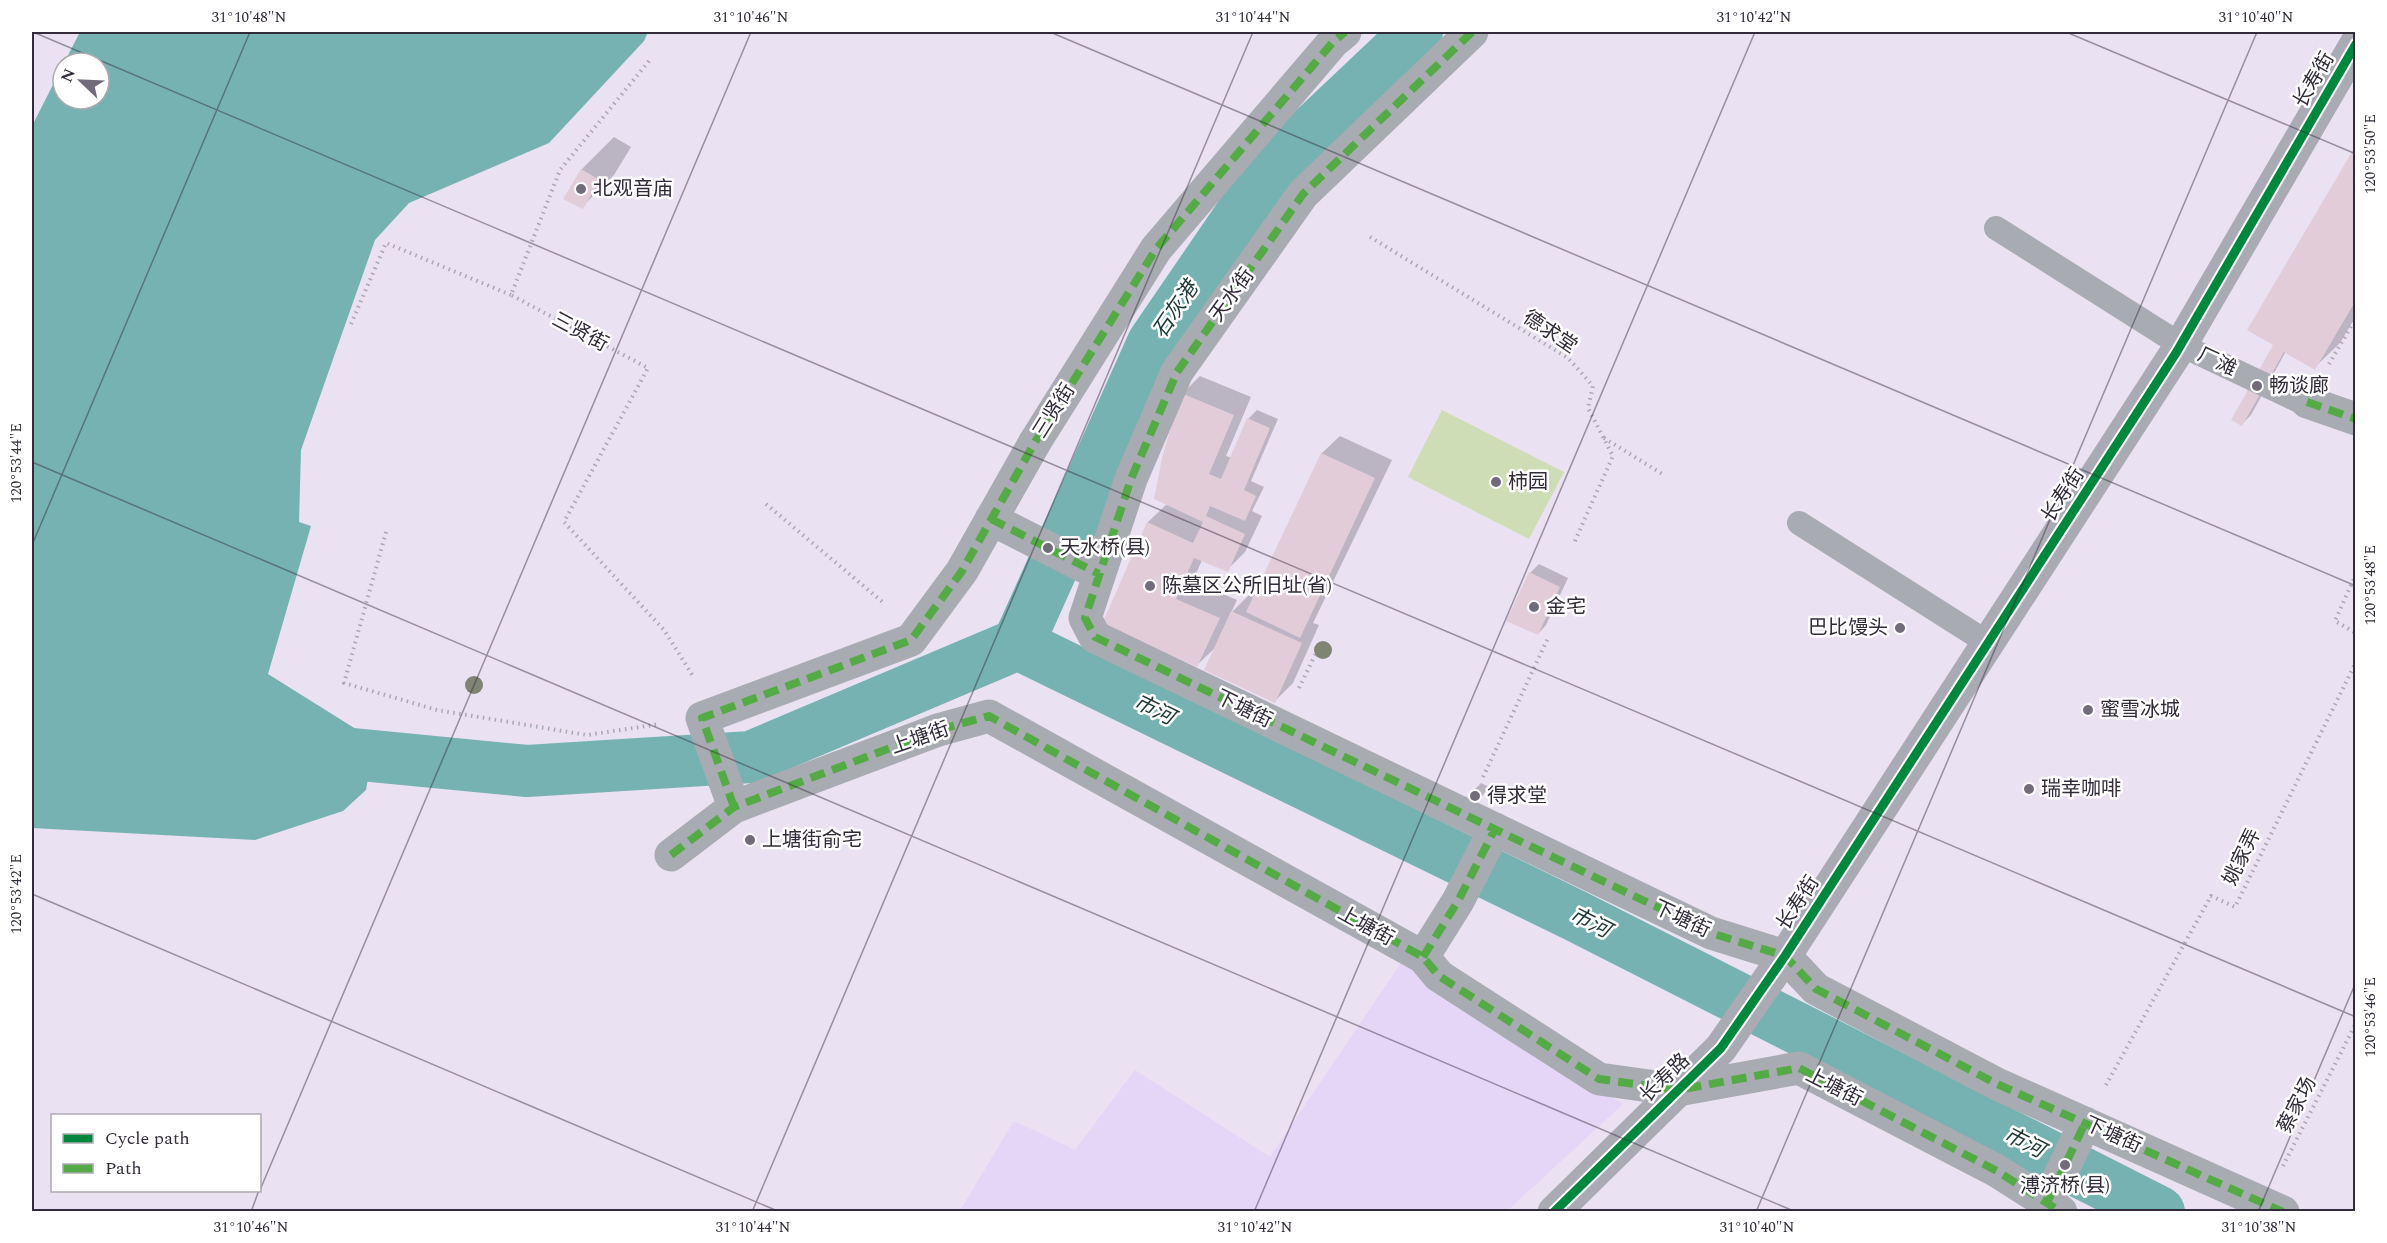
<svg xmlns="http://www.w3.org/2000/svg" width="2387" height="1243" font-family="Spectral,'Noto Sans SC',serif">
	<rect width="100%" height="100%" fill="#eae1f3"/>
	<path fill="#e5d5f7" d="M1401,963l222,141 -116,107 -548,1 55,-91 61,29 60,-80 135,87z"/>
	<path fill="#ceddb5" d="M1442,410l122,62 -35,67 -121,-62z"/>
	<path fill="#76b2b1" d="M80,32h568l-4,9 -95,102 -140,60 -34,37 -74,210 -2,72 12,4 -43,148 99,62 5,20 -6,34 -23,21 -88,29 -223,-12v-702l31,-61v34h36v-36h-35z"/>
	<path fill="#0003" d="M614,137l17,10 -17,28 -32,32 -16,-9 16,-29z
		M2356,148v168l-16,27 -26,25 -28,-17 -35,64 -9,9z
		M1200,376l51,21 -25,59 6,2 16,-39 9,-9 21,9 -27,62 13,6 -12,24 10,5 -17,36 -18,18 -25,-10 -9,21 44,19 -6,13 19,-19 5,2 67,-143 18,-17 52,24 -79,163 6,2 -26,58 -18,18 -58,-55 -20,19 -93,-41 44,-102 19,-18 15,-110z
		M1539,564l29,14 -22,47 -8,9 -8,-61z
		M1481,783l8,4 -10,13 -7,-8z"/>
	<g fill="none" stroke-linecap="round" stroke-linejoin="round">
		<path stroke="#76b2b1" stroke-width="52" d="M1018,644l556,271 585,297
			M1018,644l135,-301 119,-174 145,-137
			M300,749l227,22 224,-14 267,-113"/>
	</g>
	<path fill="#e2ccd8" d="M2356,145v155l-41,70 -31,-18 -42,74 -11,-6 42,-75 -26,-15z
		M581,169l19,11 -17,29 -20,-10z
		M1181,393l53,22 -25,59 12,5 26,-61 23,10 -26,62 12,6 -11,25 -35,-15 -4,10 39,18 -17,38 -34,-14 -18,41 44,19 -23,49 -95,-43 45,-102 46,21 10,-21 -49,-23 8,-41z
		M1321,453l54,25 -75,160 -54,-26z
		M1529,572l31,15 -22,48 -32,-14z
		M1231,611l71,32 -27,60 -71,-33z
		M1471,791l11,5 -3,6 -11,-5z"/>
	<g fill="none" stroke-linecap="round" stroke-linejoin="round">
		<path stroke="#a9a9b2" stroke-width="4" stroke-dasharray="1.5 4.5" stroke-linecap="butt" d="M649,61l-89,109 -49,125 137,73 -84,154 100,108 29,46
			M1370,237l198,121 25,28 -5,22 25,48 -39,87
			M351,324l35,-81 125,52
			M2329,364l27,-46
			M1604,438l60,37
			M766,504l119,100
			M386,532l-42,151 93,27 150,25 73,-11
			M2356,574l-21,47 21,12
			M1299,688l17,-35
			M1483,777l66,-141
			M2106,1085l105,-189 24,11 121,-245
			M2283,1166l73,-143"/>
		<path stroke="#a9abb3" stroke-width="24" d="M1996,228l185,117 116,55 26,4
			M1799,523l189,120"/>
		<path stroke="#a9abb3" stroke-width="33" d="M1472,32l-169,162 -126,178 -46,107 -46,139 10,19 616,296 74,23 31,33 181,95 286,128
			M2307,402l49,17
			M991,519l108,55
			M734,807l-32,-89 209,-78 51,-69 73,-129 121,-193 177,-207 12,-10
			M671,855l63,-48 204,-77 51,-14 434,241 16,19 160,103 79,11 121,-22 198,103 64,41
			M1423,957l35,-56 37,-72
			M2047,1203l38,-80"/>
		<path stroke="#a9aab4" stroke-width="33" d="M1554,1212l167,-164 64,-92 391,-603 180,-309"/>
		<path stroke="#54ab46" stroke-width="8" stroke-dasharray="15 8" stroke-linecap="butt" d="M1472,32l-169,162 -126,178 -46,107 -46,139 10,19 616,296 74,23 31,33 181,95 286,128
			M2307,402l49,17
			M991,519l108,55
			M734,807l-32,-89 209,-78 51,-69 73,-129 121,-193 177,-207 12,-10
			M671,855l63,-48 204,-77 51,-14 434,241 16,19 160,103 79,11 121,-22 198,103 64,41
			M1423,957l35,-56 37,-72
			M2047,1203l38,-80"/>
		<g stroke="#fff" stroke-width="13">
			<path id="cycleway" d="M1554,1212l167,-164 64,-92 391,-603 180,-309"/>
		</g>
		<use href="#cycleway" stroke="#00873e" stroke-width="9"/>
	</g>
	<g fill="#7f8473">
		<circle cx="1323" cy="650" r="9"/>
		<circle cx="474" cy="685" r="9"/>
	</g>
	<path fill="none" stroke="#322b3a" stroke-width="1.5" stroke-opacity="0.45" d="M33,32l2323,985M1050,32l1306,554M2066,32l290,122M32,462l1764,750M32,545l218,-513M32,894l748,318M260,1190l491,-1158M251,1212l8,-22M752,1212l501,-1180M1254,1212l501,-1180M1756,1212l501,-1180M2258,1212l98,-230"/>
	<g fill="#726b7b" stroke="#fff" stroke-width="2">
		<circle cx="581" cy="189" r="6"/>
		<circle cx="2257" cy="386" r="6"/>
		<circle cx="1496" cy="482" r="6"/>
		<circle cx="1048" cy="548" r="6"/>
		<circle cx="1150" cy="586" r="6"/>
		<circle cx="1534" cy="607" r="6"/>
		<circle cx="1900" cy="628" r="6"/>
		<circle cx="2088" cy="710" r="6"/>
		<circle cx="2029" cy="789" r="6"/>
		<circle cx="1475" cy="796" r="6"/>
		<circle cx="750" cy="840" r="6"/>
		<circle cx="2065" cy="1165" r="6"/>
	</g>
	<g text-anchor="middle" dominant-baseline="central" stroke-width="5" stroke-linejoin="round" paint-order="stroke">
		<g font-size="20" fill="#322b3a" stroke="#fff">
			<text transform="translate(2314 80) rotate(-60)">长寿街</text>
			<text transform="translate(1232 295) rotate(-54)">天水街</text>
			<text transform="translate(580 332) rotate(28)">三贤街</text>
			<text transform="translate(1550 332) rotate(34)">德求堂</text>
			<text transform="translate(2217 362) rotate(25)">厂滩</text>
			<text transform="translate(1054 411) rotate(-58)">三贤街</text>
			<text transform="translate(2063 495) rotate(-57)">长寿街</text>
			<text transform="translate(1244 709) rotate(26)">下塘街</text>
			<text transform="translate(920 738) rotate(-19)">上塘街</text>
			<text transform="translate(2242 857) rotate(-64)">姚家弄</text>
			<text transform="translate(1798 903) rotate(-57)">长寿街</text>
			<text transform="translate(1682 919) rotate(25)">下塘街</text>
			<text transform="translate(1366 926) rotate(29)">上塘街</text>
			<text transform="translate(1665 1078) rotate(-44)">长寿路</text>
			<text transform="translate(1834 1087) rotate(27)">上塘街</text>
			<text transform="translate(2297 1105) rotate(-63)">蔡家场</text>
			<text transform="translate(2113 1135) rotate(24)">下塘街</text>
		</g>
		<g font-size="20" fill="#322b3a" stroke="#fff" text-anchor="start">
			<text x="593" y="189">北观音庙</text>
			<text x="2269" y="386">畅谈廊</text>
			<text x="1508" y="482">柿园</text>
			<text x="1060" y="548">天水桥(县)</text>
			<text x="1162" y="586">陈墓区公所旧址(省)</text>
			<text x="1546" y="607">金宅</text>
			<text x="1888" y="628" text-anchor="end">巴比馒头</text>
			<text x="2100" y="710">蜜雪冰城</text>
			<text x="2041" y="789">瑞幸咖啡</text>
			<text x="1487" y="796">得求堂</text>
			<text x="762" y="840">上塘街俞宅</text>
			<text x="2065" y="1186" text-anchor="middle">溥济桥(县)</text>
		</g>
		<g font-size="21" font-style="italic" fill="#1c3935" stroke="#fff">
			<text transform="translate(1176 310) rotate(-56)">石灰港</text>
			<text transform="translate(1154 710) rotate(26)">市河</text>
			<text transform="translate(1590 923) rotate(27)">市河</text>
			<text transform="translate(2024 1143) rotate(27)">市河</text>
		</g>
	</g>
	<rect width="2387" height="1243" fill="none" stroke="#ffffff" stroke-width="66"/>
	<rect x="51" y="1114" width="210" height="78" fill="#ffffff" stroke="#adaab0" stroke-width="1.5"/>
	<rect x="63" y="1134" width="30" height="9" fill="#00873e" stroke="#adaab0" stroke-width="1.5"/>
	<text x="105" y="1144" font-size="18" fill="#322b3a">Cycle path</text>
	<rect x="63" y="1164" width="30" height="9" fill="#54ab46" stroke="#adaab0" stroke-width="1.5"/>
	<text x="105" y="1174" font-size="18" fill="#322b3a">Path</text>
	<g transform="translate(81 81) rotate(293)"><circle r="28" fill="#ffffff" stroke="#adaab0" stroke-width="1.5"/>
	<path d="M0-4.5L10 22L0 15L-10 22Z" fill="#726b7b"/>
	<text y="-9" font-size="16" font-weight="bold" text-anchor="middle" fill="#322b3a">N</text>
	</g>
	<rect x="33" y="33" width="2321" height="1177" fill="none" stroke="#322b3a" stroke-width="2"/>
	<g font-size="15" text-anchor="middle" fill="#322b3a">
		<text x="249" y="22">31°10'48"N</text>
		<text x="751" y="22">31°10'46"N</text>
		<text x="1253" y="22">31°10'44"N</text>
		<text x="1754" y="22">31°10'42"N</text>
		<text x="2256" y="22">31°10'40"N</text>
		<text transform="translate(2370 154) rotate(-90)" y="5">120°53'50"E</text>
		<text transform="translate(16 463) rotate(-90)" y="5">120°53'44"E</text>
		<text transform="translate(2370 585) rotate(-90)" y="5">120°53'48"E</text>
		<text transform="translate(16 894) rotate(-90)" y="5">120°53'42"E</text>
		<text transform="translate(2370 1017) rotate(-90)" y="5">120°53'46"E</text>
		<text x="251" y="1232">31°10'46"N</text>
		<text x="753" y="1232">31°10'44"N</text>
		<text x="1255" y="1232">31°10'42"N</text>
		<text x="1757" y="1232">31°10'40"N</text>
		<text x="2259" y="1232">31°10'38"N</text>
	</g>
</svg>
